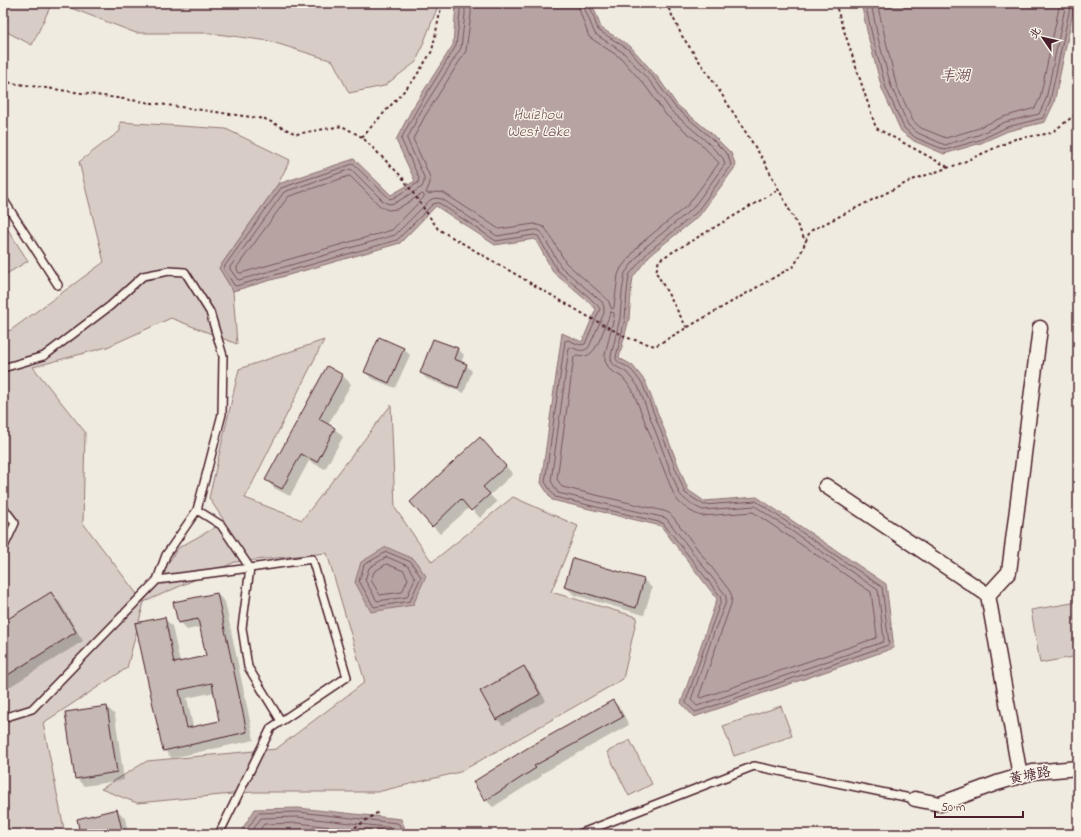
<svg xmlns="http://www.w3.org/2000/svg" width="1081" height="837" font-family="'Indie Flower','LXGW WenKai TC',sans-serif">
	<rect width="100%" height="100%" fill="#f0ebe0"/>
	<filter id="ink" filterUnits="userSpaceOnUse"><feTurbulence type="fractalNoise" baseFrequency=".025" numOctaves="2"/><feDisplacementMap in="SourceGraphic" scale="8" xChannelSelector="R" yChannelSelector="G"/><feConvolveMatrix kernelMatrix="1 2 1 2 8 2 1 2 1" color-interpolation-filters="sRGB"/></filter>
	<g filter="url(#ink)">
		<path fill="#d8cdc6" stroke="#917678" d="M3,3h49l-20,42 -29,-15z
			M58,3h380v3l-22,56 -32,24 -35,7 -16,-32 -64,-20 -59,-8h-74z
			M120,122l106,7 64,31 -12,24 -59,84 14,23 4,53 -66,-26 -64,29 -74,20 52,65 -2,91 60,79 35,-54 47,-26 -16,-24 30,-129 85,-29 -79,158 57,22 89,-115 4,103 37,54 81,-65 65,29 -27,66 86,25 -14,62 -163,93 -83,20h-124l-116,11 -36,-14 46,-28 129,-12 89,-67 -38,-129 -92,9 -91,40 -17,66 -84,55 22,111h-62v-502l8,-2 93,-68 -25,-100 41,-31z
			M3,222l25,39 -25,15z
			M1078,602v54l-38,7 -9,-53z
			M781,706l11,30 -58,20 -11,-30z
			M630,740l22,44 -23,12 -22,-44z"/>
		<path fill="#b7a4a2" stroke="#8b6f72" d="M456,3h136l9,25 29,18 29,33 18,26 34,28 20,20 5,13 -37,50 -49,39 -17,22 -2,16 -2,26 -10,39 13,7 13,16 43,109 16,11 53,-4 129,87 8,64 -200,69 -13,-14 36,-104 -56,-73 -109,-26 -11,-17 21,-150 20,9 14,-33 -10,-9 -32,-27 -19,-34 -40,6 -59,-39 -36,37 -167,48 -14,-23 59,-84 76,-25 37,36 24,-14 -19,-41 16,-31 41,-64z
			M861,3h214l-21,100 -9,19 -37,9 -27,12 -37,11 -30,-13 -13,-10 -19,-42 -13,-49z
			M386,547l28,12 12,17 -13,29 -42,7 -16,-30 6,-20z
			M298,808l103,11 6,15h-168l16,-25z"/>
		<path fill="#0003" fill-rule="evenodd" d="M380,338l24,11 6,6 -15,33 -24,-10 -6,-6z
			M458,349l6,6 -3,8 5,2 6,6 -8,22 -37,-14 -6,-6z
			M327,367l16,9 8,8 -23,41 7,4 8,8 -18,32 -16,-8 -19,35 -16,-8 -8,-8z
			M488,447l25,27 -23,21 7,7 -17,16 -10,-11 -30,27 -7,-8z
			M574,559l70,21 8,8 -8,27 -70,-20 -8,-8z
			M51,593l8,8 24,40 -80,50v-68z
			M217,594l8,8 29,138 -82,18 -8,-8v-132l8,8 8,37 27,-6 -6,-30 -14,3 -8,-8zM215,692l6,30 -28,5 -6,-29z
			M524,667l6,6 16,28 -43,24 -6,-6z
			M613,701l7,7 9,17 -88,49 1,2 -49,31 -7,-7z
			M107,707l8,8 9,65 -40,6 -8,-8z
			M117,810l8,8 3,16h-47z"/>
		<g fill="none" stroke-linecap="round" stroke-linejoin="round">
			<path stroke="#76545b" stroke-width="1" d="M460,3v10l-4,33 -40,65 -15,28 18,39 -1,5 -25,15 -3,1 -37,-35 -72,24 -57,79v2l10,16 2,1 161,-46 36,-36 3,-1h3l57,38 38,-6 4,1 19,34 32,27 9,9 2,3 -15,35 -5,1 -12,-5 -3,1 -20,141 10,15 108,26 57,73 1,5 -10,27 -25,73v2l8,8 2,1 192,-67 1,-1 -7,-57 -126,-86 -52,4 -19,-12 -43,-110c-4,-4 -8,-11 -13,-15 -5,-4 -13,-4 -13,-11l9,-38 2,-27 2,-17 19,-23 48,-39 35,-48 -3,-10 -19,-19 -34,-29 -19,-26 -28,-32 -30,-19 -9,-27
				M465,3v11l-4,34 -41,65 -13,26 17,38v5l-2,5 -27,16 -6,1 -5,-2 -33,-33 -67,23 -54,75v2l7,10 2,1 156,-45 35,-35 5,-2 7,1 55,37 37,-6h4l3,2 20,35 41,35 2,5v6l-15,34c-6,6 -11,3 -18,0l-2,1 -18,133 7,12 108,25 58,75 2,4v5l-11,27 -24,71 6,6 186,-64 1,-2 -6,-50 -123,-84 -52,4c-8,-3 -19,-10 -24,-17l-41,-107c-4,-4 -7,-9 -11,-13 -7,-6 -17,-6 -16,-17l9,-38 2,-26 3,-19 19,-25 48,-39 33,-45 -2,-6 -18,-18 -34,-29 -19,-27 -28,-31 -29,-19 -11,-27v-4
				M471,3v11l-5,37 -41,65 -12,23 17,38v6l-4,10 2,1 8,-2 8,1 55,36 35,-5 10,3 4,5 18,31 40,35 3,4 2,6 2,1 1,-2 4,-32 3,-7 19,-24 48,-39 31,-42 -18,-19 -35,-29 -19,-27 -26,-30 -32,-21 -10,-28 -1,-6
				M865,3l8,36 13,49 18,40 12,10 29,12 35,-10 27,-13 36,-9 7,-17 21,-98
				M871,3l7,35 13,48 17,39 10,8 27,12 33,-10 27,-13 34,-8 7,-15 20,-96
				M877,3l19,81 17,37 8,7 25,10 30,-9 27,-12 32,-9 5,-10 20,-95
				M350,176l30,30 8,4 9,-1 25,-15 2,1v2l-32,33 -151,43h-2l-2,-4v-2l51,-70z
				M611,312l3,1v4l-9,38v6l5,9 12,7 10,12 42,106c4,9 19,19 28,21l51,-4 118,80 6,44 -1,2 -175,60 -2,-1v-1l32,-92 1,-8 -3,-6 -56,-73 -4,-4 -5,-2 -102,-24 -5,-8 17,-122 2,-1c5,1 11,1 15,-3 8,-6 15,-31 20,-41z
				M387,552l24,10 10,15 -11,24 -36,6 -15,-26 5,-16z
				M387,557l21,9 7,12 -8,19 -30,4 -12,-21 4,-12z
				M387,564l17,7 4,8 -6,13 -22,3 -9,-15 3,-8z
				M244,834l14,-21 40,-1 99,11 2,1 4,10
				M250,834l11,-16 37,-1 96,11 3,6
				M257,834l7,-10 34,-1 93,11"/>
		</g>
		<path fill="#c6b8b3" stroke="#4a1f2b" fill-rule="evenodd" d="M379,337l25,11 -15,35 -25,-11z
			M433,339l25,9 -4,11 13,5 -9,24 -38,-15z
			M327,366l16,9 -24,44 16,9 -18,34 -16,-8 -19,35 -17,-9z
			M480,437l26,29 -23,21 7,7 -19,17 -10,-12 -29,28 -22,-25z
			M573,558l71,21 -8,29 -72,-21z
			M51,592l25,40 -73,46v-56z
			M217,593l30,139 -84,19 -28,-128 30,-6 9,46 32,-7 -8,-37 -20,4 -5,-21zM212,683l7,38 -32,7 -8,-38z
			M524,666l16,28 -44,26 -16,-29z
			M613,700l10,17 -89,49 2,2 -51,33 -12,-19 56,-35z
			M107,706l10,66 -42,7 -10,-67z
			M117,809l6,25h-43l-3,-15z"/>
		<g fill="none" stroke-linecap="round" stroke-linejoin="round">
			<g stroke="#4a1f2b" stroke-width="10">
				<path id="service" d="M3,199l55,86
					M3,368l41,-12 66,-50 33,-30 26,-5 16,1 25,40 13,44 -1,58 -25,96 -31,45 -9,25
					M3,507l12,16 -12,26
					M197,510l24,15 29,43 -8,60 6,39 33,54
					M3,718l29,-9 125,-129 93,-12 62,-9 35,118 -76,51 -52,106
					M579,834l175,-68 161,33"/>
			</g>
			<g stroke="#4a1f2b" stroke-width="17">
				<path id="minor" d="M826,486l162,109 32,181
					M988,595l21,-23 31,-244
					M915,799l25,5 57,-21 36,-11 45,-4"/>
			</g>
			<path stroke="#4a1f2b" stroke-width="2" stroke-dasharray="3 3" stroke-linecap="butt" d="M666,3l16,33 35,51 47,74 42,81
				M835,3l41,125 72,39
				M3,80l8,3 254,36 31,15 46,-8 20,11 40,40 36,52 149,87 41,22 27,8 139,-80 6,-11 10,-24 102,-51 47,-16 56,-25 36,-6 24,-18 3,-8
				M362,137l51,-56 19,-30 10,-48
				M687,328l-31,-56 3,-12 119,-70
				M345,834l35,-23"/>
			<use href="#service" stroke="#f7f3e8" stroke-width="7"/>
			<use href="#minor" stroke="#f7f3e8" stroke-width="14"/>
		</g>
	</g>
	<g text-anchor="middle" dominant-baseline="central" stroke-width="3" stroke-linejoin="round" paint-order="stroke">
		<g font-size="14" fill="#4a1f2b" stroke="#f7f3e8">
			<text transform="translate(1030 776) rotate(-11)">黄塘路</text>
		</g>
		<g font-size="15" font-style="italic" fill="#704e55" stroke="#f7f3e8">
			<text x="955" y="76">丰湖</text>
			<text x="538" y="115">Huizhou<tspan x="538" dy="17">West Lake</tspan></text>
		</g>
	</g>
	<rect width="1081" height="837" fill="none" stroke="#f7f3e8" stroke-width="16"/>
	<rect x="8" y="8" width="1065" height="821" fill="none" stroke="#4a1f2b" stroke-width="1.5" filter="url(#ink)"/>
	<g transform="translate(1043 38) rotate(304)" stroke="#f7f3e8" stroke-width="3" paint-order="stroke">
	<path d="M0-3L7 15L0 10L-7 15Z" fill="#4a1f2b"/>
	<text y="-6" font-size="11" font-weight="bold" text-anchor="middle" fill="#4a1f2b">北</text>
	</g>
	<path d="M935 811v6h88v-6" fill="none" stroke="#4a1f2b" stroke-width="2"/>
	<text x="941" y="811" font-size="12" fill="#4a1f2b" stroke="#f7f3e8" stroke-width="3" paint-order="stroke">50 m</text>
</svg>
